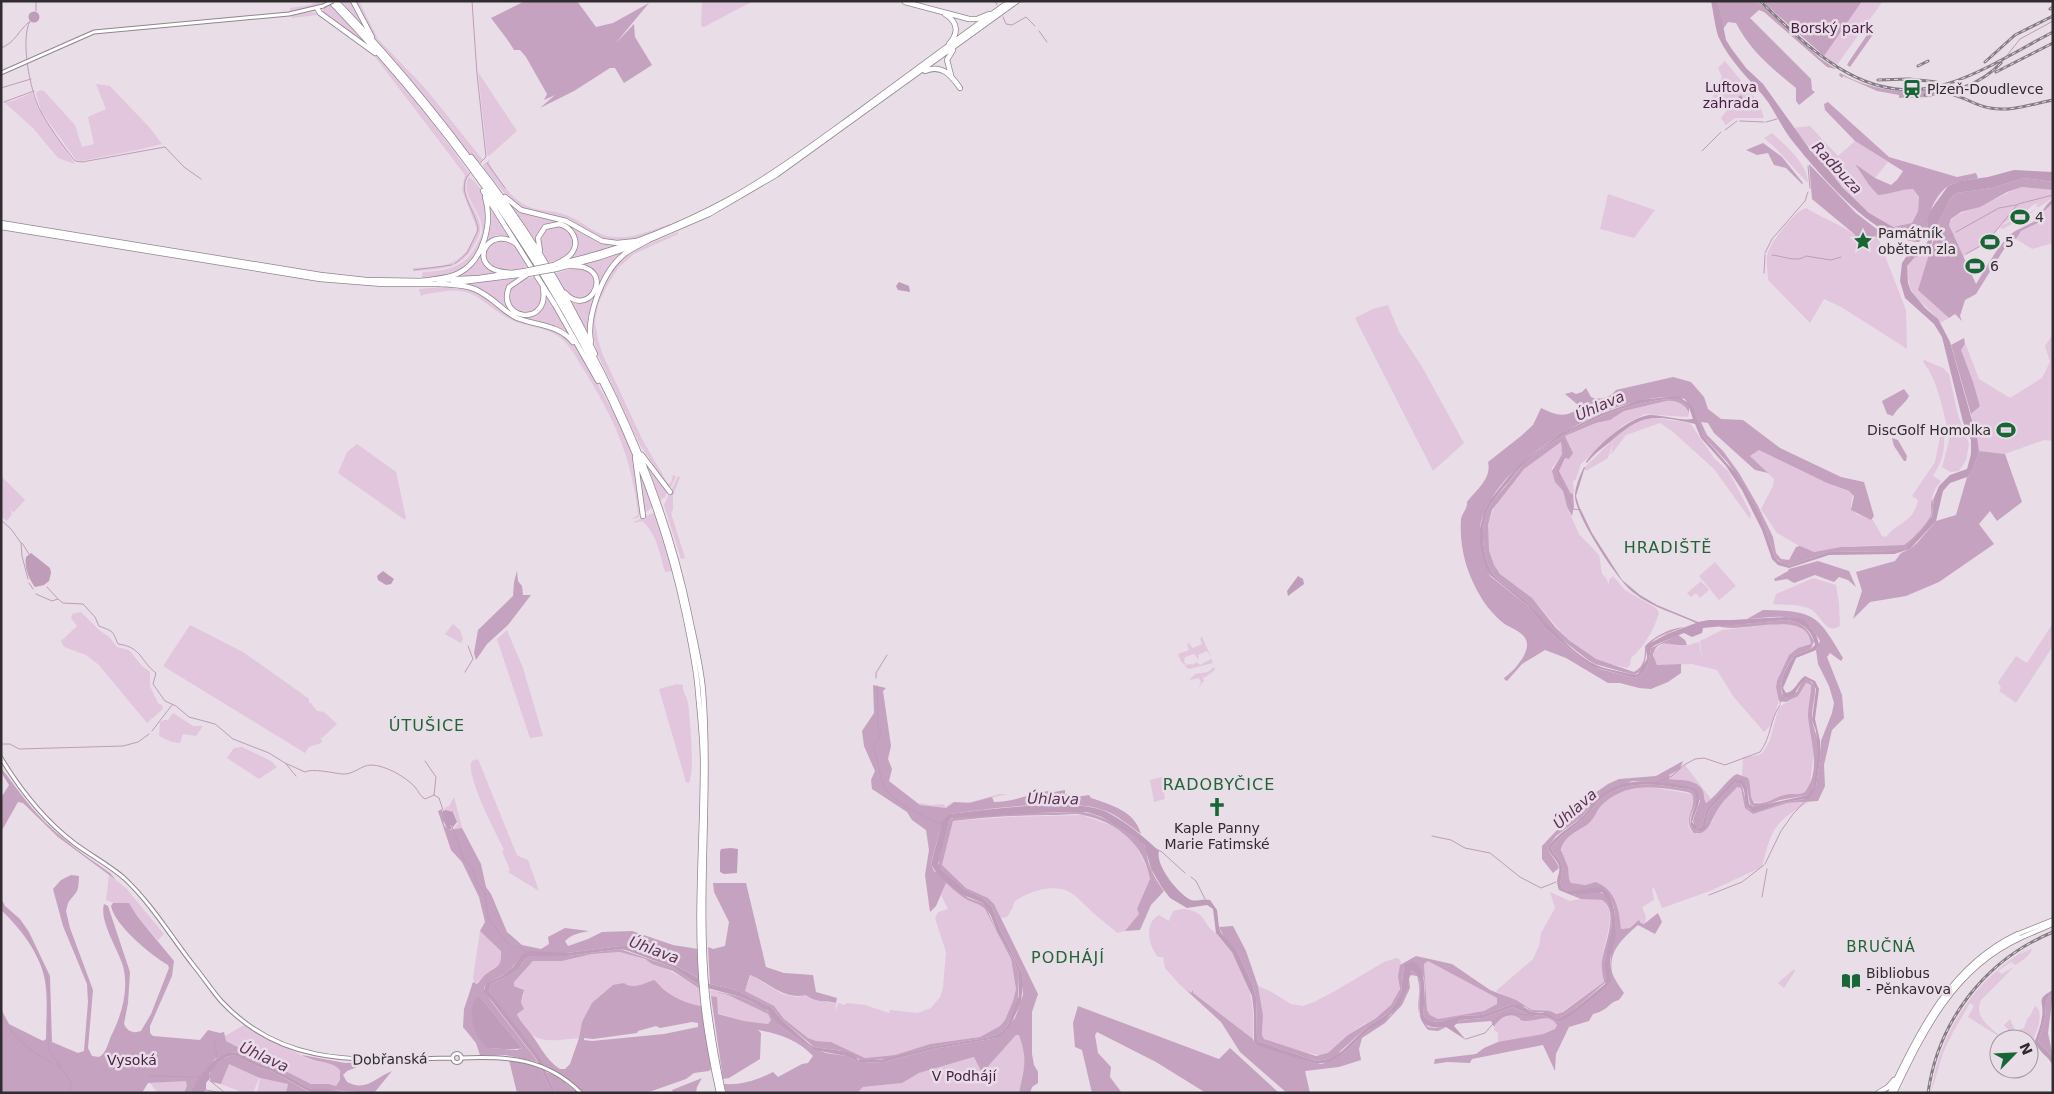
<svg xmlns="http://www.w3.org/2000/svg" width="2054" height="1094" font-family="'DejaVu Sans',sans-serif">
	<rect width="100%" height="100%" fill="#e9dde7"/>
	<path fill="#e1c6dd" d="M317,1h8l-9,5 -26,6v-4l20,-3z
		M341,1h11l15,29z
		M356,1h3l19,38 47,49 58,72 -5,3 -7,-7 -96,-117z
		M702,1h51l-49,26 -3,-1z
		M1762,1h121l-47,65z
		M331,5l37,41 -45,-33v-5z
		M312,12l4,1 64,45 41,49 52,71 -6,-6 2,3c-13,20 13,36 11,55 0,5 -3,10 -6,15 -12,25 -36,24 -61,26v-3c22,-1 44,0 56,-21 3,-6 7,-12 8,-18l-15,-39 3,-15 -89,-117 -12,-11 -47,-32 -25,3 -1,-3z
		M1725,61l34,42 5,15h-29l-9,7 -5,-7 6,-8 -16,-9 11,-24 -4,-9z
		M478,72l39,59 -28,25 -2,-1z
		M96,84l14,2 40,42 12,16 -25,6 -56,11 -5,-1 -35,-49 -5,-18 4,-3 4,1 31,34 7,22 12,-3 -6,-27 18,-8z
		M32,93l6,15 37,56 -17,-6 -25,-30 -29,-26 9,-1z
		M1810,126l28,30 17,-15 33,21 -13,16 -19,-12 13,19 44,4 6,9 -1,13 -6,12 -19,4 -24,-14 -16,-14 -60,-71z
		M1772,133c13,12 36,31 36,50 -15,-15 -27,-31 -44,-45z
		M489,160l1,5c12,18 23,39 46,44 10,2 20,2 30,6 12,4 22,13 33,18 23,11 49,-2 71,-9l1,2 -39,14 -11,2 -19,-3 -34,-19 -46,-12 -13,-9 -25,-31 -1,-3z
		M469,177c29,18 19,79 -10,95 -11,6 -26,7 -38,6l2,-6c23,-1 41,-4 53,-26 3,-6 7,-12 6,-18 -1,-18 -23,-34 -13,-51z
		M2022,187l31,3 -2,6 2,2 -14,9h-3l1,-3 12,-5 -16,6 -9,8 -23,11 -15,19 -23,13 -14,-31c6,-14 21,-13 33,-20 14,-6 26,-13 40,-18z
		M1608,194l47,16 -21,28 -34,-9z
		M2053,203v40l-21,6 -16,-10 5,-8 21,-10 1,-9z
		M512,206l6,3 44,12 44,23 14,1 -52,15c20,-16 4,-43 -20,-37l-9,10 -3,11z
		M1806,208c19,12 39,17 56,33l-3,5 1,2 17,-13 29,75 1,39 -64,-41 -19,-9 -14,24 -42,-43c0,-8 -2,-16 -1,-24 2,-12 27,-45 39,-48z
		M2039,208l-36,21 -3,-1 2,-3z
		M492,209l19,29c-23,-10 -25,7 -27,25l6,7 8,4 -45,4c22,-9 34,-31 38,-54 1,-5 0,-11 1,-15z
		M556,225l11,3 7,11 -2,13 -13,9 -12,1c-9,-17 -12,-30 9,-37z
		M678,232v2l-44,20 -15,13 -12,19 -9,18 -3,18 3,18 5,15 39,84 26,45 3,-1 2,-8 3,1 -6,13 -30,-44 -43,-92 -6,-27 5,-22 15,-32 8,-12 15,-10z
		M500,239l14,5 15,21c-7,5 -24,9 -32,5 -3,-1 -7,-5 -9,-7 -5,-14 1,-18 12,-24z
		M1929,250v7l-10,33 30,28 -9,5c-11,-19 -31,-22 -32,-48 -1,-5 -2,-8 1,-12 5,-7 14,-8 20,-13z
		M625,251c-16,12 -38,61 -37,82l-18,-34c15,6 28,1 30,-17l-7,-13 -11,-4z
		M574,268c34,2 21,38 -1,30 -9,-3 -14,-16 -19,-24z
		M535,277c3,4 7,10 8,15 2,27 -36,30 -34,-2l11,-10z
		M516,278c-38,29 28,61 31,17l23,39c-17,-12 -37,-10 -55,-19 -18,-9 -29,-25 -49,-31z
		M454,286c26,2 36,18 57,30 6,3 13,4 19,6 18,5 34,11 47,25l40,72 14,31 3,12 6,50 -1,5 -9,3 8,-5c-6,-58 -24,-96 -54,-145 -8,-12 -14,-26 -26,-34 -15,-10 -34,-9 -50,-18 -27,-15 -34,-33 -68,-26 -7,1 -13,1 -19,4l-2,-7z
		M1388,305l11,27 22,33 43,78 -31,28 -78,-153 18,-9z
		M2053,334v107l-9,-1 -39,14 -26,-3 -8,-37 9,-9 -19,-55 4,-6 1,1 13,34 31,19 32,-20 8,-16 -5,-16z
		M1924,360l19,8 6,6 9,41 11,29 -3,16 -7,11 -9,1 -8,-5 7,-26v-8c-7,-24 -10,-51 -26,-71z
		M1666,401c10,-1 19,3 23,12l-1,4 -43,-3 -22,11 -42,39 -5,15 -3,3 1,10 -3,2 -12,-23 4,-10 8,-13 -6,-12 31,-13 14,-3 14,-9z
		M1656,418l34,5 24,35 15,14 22,42 -1,5 -36,-50 -42,-38 -12,-8 -34,12 -15,20 2,-12 -5,15 -22,13 -3,-2 43,-42 14,-7z
		M1944,436c1,16 -2,26 -11,40l8,5c-13,16 -7,18 -10,34 -2,7 -20,26 -27,30l-53,1 -37,6 -6,-1 -31,-18 -16,-24 12,-23 1,-7 -24,-23 9,-6 68,33 26,10 -2,14 5,7 17,6 9,16 4,1c13,-17 26,-12 32,-37l-6,-4 23,-34 5,-25z
		M1561,442l1,12 -10,14 5,16 6,7 4,16 12,27 20,21 3,19 4,4 3,7v-5l4,-4 12,14 31,18 3,5c-5,17 -15,34 -28,45l-1,7 -3,3c-10,-3 -20,-4 -29,-8 -28,-11 -44,-39 -64,-59 -12,-13 -30,-19 -40,-35 -22,-38 10,-82 39,-105 9,-7 19,-12 28,-19z
		M357,444l39,28 10,46 -1,2 -67,-47 9,-21z
		M646,462l21,30 -2,5 -5,3z
		M638,466l15,41 -7,5 -2,-1z
		M1,476l24,24 -11,12 -3,-1 1,3 -5,7 -6,-5z
		M678,476l2,1 -7,19v14l-2,3 14,45 -4,1 -17,-54z
		M655,512l17,59 -7,1c-5,-17 -8,-39 -23,-51l-10,2 10,-5 2,1 2,-3z
		M1715,562l21,24 -17,14 -20,-24z
		M1813,578l23,7 3,18 1,23c-14,9 -18,-9 -28,-16 -9,-6 -28,-5 -39,-6l3,-10z
		M1701,581l8,9 -9,8 -4,-5 -5,4 -4,-4z
		M81,612l17,17 11,8 8,10 12,3 13,16 8,6v14l8,17 4,2 1,4 -16,14 -48,-58 -13,-10 -22,-8 -3,-6 16,-15 -6,-8 1,-4z
		M2053,623v23l-37,57 -17,-12 2,-3 -3,-6 18,-26 11,7z
		M453,624l7,6 3,9 -2,4 -16,-9z
		M1777,624c14,0 33,2 34,20l-18,8 -5,5 -12,28 3,13 -1,6 -7,21 -7,7 -31,-36 -16,-26 -25,-6 -35,1 -3,-6v-7c12,-15 15,-6 29,-6 5,0 11,-3 16,-4l3,18 -2,-19 22,-11z
		M190,625l53,27 58,41 8,6v4h2l6,8 7,1 13,12 -15,14 -2,-1 2,4 -1,2 -12,4 -4,6 -142,-87z
		M507,630l16,38 20,68 -13,2 -33,-99z
		M1202,637l9,20 -4,-6 -9,4 1,5 -5,-6 -9,3 -1,5 3,3 4,-1 1,1 5,-3 3,3 11,-6 2,4 -24,6 -6,-4 4,1 -4,-3v1l-8,-12 5,7 -2,-5 11,-4 -2,-6 3,-2 -1,2 4,4 9,-4 -2,-6z
		M1214,667l1,3 -11,8 -2,-4 2,7 -6,8 3,-6 -2,-5 -10,2 6,-6 13,-2z
		M1806,683l5,2 -2,37 5,27 -4,36 -5,7 -4,3 -11,-1 -27,9 -9,-1 -2,-3 -2,-16 -8,-8 1,-18 16,-2 4,-3 7,-12 8,-30 4,-5 11,-6z
		M677,684l6,1c-1,7 4,11 5,18 2,17 7,66 1,80l-3,-1 -27,-93z
		M173,713l20,13h10l-7,10 -13,-2 -3,9 -8,-1 -13,-6 1,-14 4,-2h4z
		M242,747l29,14 6,6 -18,12 -32,-21 7,-10z
		M478,759l38,94 2,3 10,4 11,31 -31,-19 2,-2 -8,-19 2,-1c-7,-15 -40,-77 -32,-89z
		M1685,765l26,34 -2,3h-4c-7,-27 -14,-18 -36,-23v-4z
		M1169,775l2,10 -8,2 2,12 -11,3 -4,-22z
		M1644,786l48,8c1,2 3,5 3,8 -1,9 -16,27 3,32l14,-12 5,-13 20,-22 4,1 2,8 10,18 34,-11 22,-1c-36,21 -37,26 -47,65l-52,24 -48,17 -8,-20h-2l2,12 -12,7 4,10 -1,6 -3,1 -2,-4 -10,8 -9,1c-2,-16 -7,-37 -22,-46 -10,0 -17,4 -26,1 -6,-3 -4,-9 -5,-14 -1,-9 -9,-17 -5,-26 4,-11 19,-13 26,-21 6,-5 8,-14 14,-19 11,-12 27,-16 41,-18z
		M999,794h9l-39,9 -17,-1 -6,6 -26,-3 -1,-2 13,2 11,-1 3,3 5,-5h21z
		M454,797l8,31 -7,1 -1,-1 4,-4 -4,-12h-7l-3,-4 5,-2z
		M1082,815c33,12 47,13 62,47 3,6 7,12 6,19 -1,9 -8,20 -13,28l2,5 -10,14 -4,3 -8,2c-6,-6 -12,-10 -18,-15 -9,-7 -17,-17 -26,-24 -18,-12 -44,-3 -59,8l-1,5 -6,10 -6,1 -7,-14 -6,-6 -22,-10 -24,-23 11,-44 57,-4z
		M109,875l17,13 38,46 -6,6 -21,-24 -8,-13 -13,1 -10,-4z
		M946,883l32,20 7,6 26,50 5,30 -3,12 -8,19 -5,6 -20,11 -50,7 -35,11 -30,3 -34,-16 -15,-1 -8,-3 -24,-19 -10,-13 -29,-15 6,-16 31,19 15,3 9,-2 21,7 9,1 -1,10 3,-10 7,2 2,-2 18,2 24,8 1,-3 28,3 13,-5 9,-11 3,-9 3,-36 -11,-34 3,-6 10,-3 -7,-14z
		M1550,892l20,9 11,-2 22,1c14,14 2,38 0,54 -1,9 -1,18 1,28l-45,32 -9,-3h-16l-38,-20 37,-32 6,-13 2,-13 14,-25z
		M1182,909c25,1 20,16 34,24 4,7 13,13 17,20 18,33 22,50 20,86l-61,-46v-2l-1,2 -10,-7 -16,-18 -2,-11h-5c-9,-11 -15,-33 1,-42l10,6 4,-10z
		M480,931l21,19 1,9 -2,6 -25,19 -2,-6z
		M2032,946l-13,9 14,-7c-4,8 -10,13 -18,17l-4,-3 -13,9 3,3 13,-7 -33,33c-8,18 10,27 22,39l-35,-22 6,-11 -4,-3 -17,29 -10,21 -12,40c8,-62 46,-117 101,-147z
		M620,952c29,7 55,20 80,37l2,17c-13,-1 -29,-9 -39,-17 -3,-3 -5,-6 -9,-9 -9,3 -21,10 -30,3l-4,2 -38,37 -3,16c-30,3 -49,8 -62,-25l6,-8 -2,-3 3,-8 -3,-6 -7,-2v-4l19,-21h29l30,-7z
		M1396,958l3,1 2,3c-4,12 2,24 -4,34 -10,20 -31,25 -47,38 -9,7 -15,18 -27,21 -7,2 -57,-13 -61,-18l1,-22 -5,-29 12,5 21,13 12,2 11,-4 21,-11 49,-29z
		M1428,961l69,37v6l-13,7 -46,8 -8,-4 -3,-5 -3,-46z
		M1794,969l1,2 -11,17 -6,-5z
		M710,990l18,5 40,19 3,6 -3,4 -24,-3 -27,-8v-16l-6,-1z
		M2035,1006c11,7 0,29 -4,39l3,8 -5,7v-21h-8l-3,-9 6,-2 3,-9 3,-3z
		M1508,1016h7l6,4c12,-2 27,-7 36,5l-2,4 -12,5 -45,9v-10l-4,-3c1,-8 7,-12 14,-14z
		M2010,1019l9,20h-3l-12,-14z
		M244,1025l64,34 20,4 12,5v12l-4,6 -7,-2h-18l-85,-43 -2,-4 1,-1z
		M1016,1035h4c8,25 4,33 -1,58h-162l6,-6 39,-4 17,-10 56,-16 7,15z
		M229,1063l31,13 -7,17h-9l-23,-9z
		M260,1078l28,6 -2,9h-29z
		M173,1081h13l2,5 -4,7h-26l-8,-10z"/>
	<path fill="#c5a2bf" fill-rule="evenodd" d="M525,1h52l19,26 17,-4 36,-20 -34,41 19,-20 1,13 17,28 -28,18 -9,-15h-5l-36,23 -34,17 15,-13 -11,5 3,-6 -21,-37 -6,-7h-6c-7,-12 -15,-21 -23,-32z
		M1718,1h39l64,58 15,10 -9,-2 -63,-55 -5,-2 -9,8 61,61 1,11 3,2 -16,13 -3,-4v-13c-24,-20 -45,-36 -60,-65l-8,-1 -5,7z
		M1762,1h100l-38,55z
		M1869,32l5,1 -24,34 -3,-2 3,-5z
		M1840,73c27,15 56,21 87,17l5,7 -33,1v-3l-22,-4 -34,-15 -1,2 -3,-3z
		M1828,102l61,55 68,20 19,-4 2,5c-9,2 -19,3 -28,7 -11,5 -24,29 -22,41 -10,13 -22,7 -35,1l19,-4 6,-12 1,-14 -6,-8c-12,0 -23,5 -35,6l-9,-10 -14,-21 20,14 16,7 6,-5 6,-9 -48,-30 -30,-31 -1,-6z
		M1763,143l19,14 21,26 -1,1 -16,-16 -12,-3 -6,-12 -11,2 -11,-5z
		M1809,164l47,49 22,17 -1,5 -14,9 -10,-11 -41,-34z
		M2024,178l29,4v8l-31,-3 -15,5 -27,15 -19,5 -10,7 -2,6 27,59c9,-14 21,-37 33,-48 7,-7 16,-9 24,-14 8,-5 10,-16 20,-23v4l-10,9 -1,9 -21,10 -5,8 -5,-1 -35,56 -11,6 -5,16 2,5 -7,-7 -6,4 -31,-28 21,-68 12,-24 5,-5 36,-5z
		M1964,338l1,6 -4,6 12,32 7,24 -9,8 -20,-69z
		M1673,377l18,5 13,15 4,12 13,10 22,1 37,28 61,29 23,5 10,34 -3,4 -20,-10 3,-14 -5,-5 -22,-8 -68,-33 -9,6 18,17 -13,-3 -41,-37 -6,-10 -7,-1 6,13 16,16 16,22 19,33 15,31 3,16 5,6 8,1 7,-13 4,-1 14,6 27,-5 63,-2c7,-4 26,-24 27,-31 1,-7 -2,-10 3,-16 -1,5 -1,11 -2,16 -2,12 -20,32 -31,37l-73,1 -39,14c-6,-2 -10,-4 -14,-9l-15,-43 -32,-51 -25,-27 -18,-37c-62,-15 -195,63 -205,128 -1,10 7,38 10,49l37,29 19,24 40,34 14,6 34,9c14,-4 15,-18 17,-30l27,-13 7,5 2,5c-13,3 -29,-10 -34,10l4,10 24,-1v9l-13,9 -17,7 -12,-1 -19,-5h-12l-42,-25 -21,-8 -23,14 -15,17 -2,-1 -1,-2c9,-6 24,-23 23,-34 -1,-13 -17,-15 -25,-22 -7,-6 -15,-15 -20,-23 -15,-24 -23,-51 -21,-80 1,-6 7,-11 6,-17 9,-12 25,-23 21,-40l33,-26 12,-11 8,-17c13,6 23,11 36,1l1,-4 -13,-11 7,-2 4,2 6,-2 4,-4 5,9c8,4 20,0 25,-7z
		M1904,389l5,7c-3,7 -12,12 -16,20l-6,-2 -5,-13z
		M1678,399l11,8v6c-4,-9 -13,-13 -23,-12l-42,10 -14,9 -14,3 -31,13 8,17 -4,6 -4,-1 -6,13 12,23 2,-1 1,13 -2,10 -5,-9 -4,-16 -8,-9 -3,-11 10,-17 -1,-12 -37,27 -32,41 -4,15 1,26 5,14 6,9 32,24 24,30 14,13 26,18 38,13c11,-6 11,-15 11,-26 10,-10 25,-18 39,-19 -10,4 -25,8 -32,15 -10,10 -2,27 -18,33l-39,-11 -7,-4c-13,-11 -29,-21 -41,-34 -6,-7 -12,-16 -19,-23 -13,-13 -34,-21 -40,-39 -6,-16 -7,-36 -1,-52 4,-10 10,-16 17,-24 6,-7 11,-14 17,-21 37,-35 105,-69 157,-68z
		M1892,438l6,2 9,16 -1,5h-2l-10,-15z
		M1979,451l26,3 17,48 -25,19 -7,-10 -11,13 15,20 -55,38 -33,14 -36,6 -17,17 9,-28 -6,-19 39,-11 6,-8 9,-4 7,-6 19,-22 20,-6 11,-38 6,-7z
		M1818,561l31,10 7,16 -8,-7 -9,-3 -5,5 -19,-7 -21,8 -7,-4 -12,2 -1,-2 14,-8 1,-2z
		M517,571l1,10 4,5 1,9h8l-23,30 -21,19 -11,16 -2,-7 4,-23 35,-34 1,-14z
		M1763,610c50,1 54,3 80,48l-2,3 -11,-8 -3,4 15,38 2,23 -12,12 -8,35 1,21 -7,15 -31,2 -34,11 -8,-6 -4,-20 -4,-1c-6,7 -14,14 -19,22 -7,10 -9,27 -24,24 -13,-14 4,-25 -2,-39l-4,-2c-30,-5 -59,-11 -84,11 -7,5 -9,16 -16,21 -10,8 -24,11 -27,26l7,17 1,12 2,4 14,2 11,-3c20,8 23,28 25,47l9,-1 9,-8 2,3 3,1 14,-11 4,9 -7,12 -17,-9c-14,12 -30,26 -26,47 2,7 8,15 12,21l-5,7c-10,2 -11,11 -26,14l-4,7 -20,6 -13,27 -1,17 -12,-26 -71,14 -2,4 -23,-1 -13,2 1,-5 41,-5 8,-6 14,-6 45,-8 12,-5 2,-4c-9,-13 -20,-3 -33,-4 -6,-1 -2,-2 -7,-4 -10,-5 -19,3 -23,10l-3,-6 -37,3 7,-4 22,-2 30,-11 19,9 10,-1 17,7 50,-38 2,-31 3,-4c1,-22 8,-65 -26,-59 -10,1 -18,4 -26,-2 -4,-9 3,-17 -1,-25 -2,-6 -8,-9 -10,-15 8,-12 20,-18 31,-28 7,-5 11,-14 18,-20 28,-23 59,-15 92,-10 11,10 -1,19 -2,30 0,3 1,5 2,8l8,4 6,-8 3,-14 27,-28h4c5,9 4,18 9,27l19,-1 13,-5 23,-4 12,-12 5,-33v-13l11,-28 2,-10 -5,-17 -11,-22 -2,-14 4,-9c-16,-32 -44,-24 -73,-22z
		M1786,620c14,1 22,8 28,21l-3,8 -17,7c-7,9 -16,26 -12,38l15,-2 5,-11 4,-2 3,1 6,6c1,9 -3,21 -3,31 0,7 4,15 5,22 3,16 3,44 -9,56l-28,5 -24,8 -6,-4 -3,-16 -9,-9 -31,29 -5,18 -4,3 -4,-3 -1,-6 7,-19 -7,-14 -35,-5 -26,-1 -35,18 -15,18 -26,19 -8,12c2,8 9,12 11,20l-6,5 -11,-14v-13l16,-17 14,-20 36,-25 11,-5 37,-3 27,-15 -3,8 -11,6v4c10,2 24,-1 32,9 4,4 2,11 5,15 10,-6 23,-26 31,-29l11,4c4,8 1,18 6,25 14,2 23,-8 36,-9 6,0 10,1 15,-2 17,-22 5,-52 3,-76 0,-10 3,-21 3,-31l-5,-2 -8,13 -12,6 -7,-1 -3,-14 1,-6 12,-26 9,-7 13,-4c-3,-37 -71,-9 -92,-18z
		M873,685l13,3 -3,3 8,55 -3,13 4,10 -3,12 31,24 26,3 8,-6 15,1 23,-6 2,5c18,0 36,-8 54,-11l1,2 16,-3v4l11,3 13,-2 2,3c20,7 44,13 50,36 -11,-8 -23,-18 -35,-23 -32,-14 -120,-2 -157,3l-9,17 -9,32 3,8 34,27 15,5 3,4 11,25 17,28 5,15 -1,28 -9,20 -6,8 -12,6 -60,10 -44,12 -25,2 -19,-10 -29,-4 -32,-27 -11,-13 -35,-17 -26,-6 -2,-37 5,2 12,-3 4,-24 -15,-30 -1,-9h33l20,84 18,6 29,2 3,17 21,6 -1,5c-11,-3 -20,0 -30,-8 -23,5 -36,-12 -56,-20l-5,16 29,15 10,13 24,19 8,3 15,1 34,16 30,-3 35,-11 50,-7 20,-11 5,-6 8,-19 3,-12 -5,-30 -26,-50c-7,-7 -14,-6 -22,-12 -6,-4 -11,-9 -17,-14l-10,23 -6,6 -5,-37 4,-25 -3,-20 -14,-10 -5,-8 -35,-23 -1,-9 4,-9 -11,-25 -2,-15 12,-18z
		M1,768c9,11 17,23 26,34 23,29 53,50 83,71l6,7 -58,-43 -35,-34 -5,-1 -17,30v-34l8,-13 -8,-13z
		M442,809l2,16 5,5 13,-2 19,36 5,23 5,7 16,38 15,13 19,4 8,-5 -1,-7 17,-9 24,3c-10,2 -17,3 -24,10l3,5 20,-7 14,-7 30,-1 41,14 25,4 1,29 -27,-14 -52,-18 -53,7h-41c-8,7 -14,16 -23,22 -8,5 -15,5 -19,13l7,13 47,61 -32,-7h-26l-4,-12 -13,-16 1,-18 9,-27 4,2c3,-3 5,-6 8,-9 12,-9 17,-7 16,-24l-21,-20 5,-9 -6,-25 -17,-35 -11,-12 -13,-39zM480,997l42,51 -5,2 -26,-2 -7,-4 -10,-19z
		M1082,812c16,1 57,21 64,36 2,3 1,8 2,12 2,10 9,22 16,31l-13,14 -11,25 -15,1 14,-17 -2,-5 13,-30c-6,-35 -33,-57 -67,-64 -8,-2 -19,0 -27,0 -33,0 -70,2 -103,6l-11,44 24,23 22,10 6,6 44,90 -6,18v42l2,11 4,7v11l-6,4 -2,6h-11c5,-25 9,-33 0,-58h-3l-34,38 -8,-16 -55,16 -17,10 -39,4 -6,6h-131l-2,-9c18,1 33,-4 49,-12l5,5 24,-13 6,-1 5,-7c-15,-16 -33,-22 -55,-26l3,3 -1,26 -31,19 -6,1 -12,-83 6,1 1,17 26,7 24,3 3,-4 -3,-6 -40,-19 -18,-5 31,7 21,10 12,9 5,9 31,22 16,6 20,3 15,7 23,-1 49,-13 64,-11 18,-20 8,-23 -1,-22 -23,-46 -7,-20 -9,-9 -19,-7 -25,-24 -1,-9 11,-37 6,-5h27l32,-3z
		M71,875l8,1c-1,19 -1,13 -11,27l-2,8 4,17 23,62 -5,58 4,8 7,1c8,-4 9,-15 13,-23 10,-20 17,-45 11,-68 -5,-17 -24,-45 -19,-62l4,2 22,66 -2,31 -4,21c3,7 9,10 17,7l10,-17 18,-46 -1,-3c-17,-10 -53,-39 -57,-59l2,-3h16l8,13 37,45 -2,15 -22,50v7l3,3 47,4 8,-10 12,3 4,-1 2,9 85,43h18l7,2 4,-6v-10c-9,-10 -26,-7 -38,-15l43,8 25,-1 -23,9 -4,4 4,7c20,10 27,-4 45,-11l-18,22 -63,-4 -38,-21 -16,-5 -18,-10 -10,-1 -14,7 -26,34h-5l3,-7 -1,-5 -38,2 -6,10h-141v-84l8,15 34,17 3,-2c0,-19 2,-39 -1,-58 -4,-27 -25,-53 -44,-71v-12l4,8 15,13 9,13 21,44 2,66 26,11 6,-2 4,-49 -1,-18 -24,-58 -10,-37 8,-9z
		M1596,891c27,4 12,54 10,71 -1,7 1,13 1,19l-31,27 -18,11 -16,-7h-10l-6,-5 -13,-3 -31,11 -23,1 -20,6 -9,-1 -5,-3 -2,-5 2,-24 -1,-11 -5,-11 -15,-2 -3,28 -12,20 -22,14 -31,28 -8,4 -12,2 -58,-20 -1,-2 -1,-42 -4,-14 -16,-34 -12,-12 -5,-10 14,-1 13,25 12,35 5,29 -1,20 2,4 52,17 12,-3 20,-18 28,-17 15,-13 9,-16 -2,-13 2,-11 16,-9 36,8 38,26 26,10 16,10 18,1 7,3 6,-2 41,-30c-1,-7 -3,-13 -2,-21 2,-16 18,-50 0,-61l-21,-1 -10,-4zM1428,961l69,37v6l-13,7 -46,8 -8,-4 -3,-5 -3,-46z
		M620,949l52,18 28,19v3l-27,-18 -21,-7 -7,-5 -25,-7 -28,2 -30,7h-29l-19,21v4l10,4 -3,12 3,7 -7,5c3,8 9,13 14,20 10,13 15,26 29,35h5l5,-5 9,-26 3,-16 10,-19 21,-18 11,-2c9,7 21,0 30,-3 4,3 6,6 9,9 10,8 26,16 39,17l9,63 -2,2 -15,2 -8,6 -34,12 -10,2h-58l-19,-16 -23,-13 -53,-73 2,-7 21,-10 6,-4 7,-11 5,-3h37zM692,1022l6,1v4l-34,7 -72,7 -8,-1v-2l9,1 44,-6 1,-2 18,-5 4,2z
		M1413,971l7,8 -1,35 9,13 7,1 11,-1 -8,4 -10,-1c-18,-21 -4,-32 -11,-54l-6,-1 -2,3 1,10 -8,17 -17,18 -23,15 -3,11 2,11 -22,7 -34,4 5,22h-23l-47,-41 -19,-30 -37,-34 7,5 2,-3v3l60,46 1,3 62,22h6l22,-11 25,-23 22,-15 17,-30 1,-13z
		M2053,993l-5,40 5,24 -15,-15c2,-8 5,-16 7,-24 2,-11 -2,-18 8,-25z
		M1078,1006l141,53 11,-11 49,45h-73l-50,-31 -59,-30 -2,3 3,18 13,14 -1,10 12,16h-30l-10,-43 -7,-3 -2,-24z
		M234,1055l22,11 15,5 40,22h-25l2,-9 -28,-6 -31,-14 -8,20 -10,-2 -2,-7c5,-10 14,-19 25,-20z
		M509,1060l17,3 15,6 11,24h-35z
		M546,1072l11,4 21,17h-23z
		M702,1078l-5,9 -1,6h-23l-1,-3z"/>
	<path fill="#bf9cb9" d="M1711,1h7l8,39 5,8 15,20 17,16 48,67 10,9 22,28 26,25 31,18 17,3 11,-8 -1,-6 3,-9 18,-25 12,-5 28,-4 26,-7 39,2v10l-29,-4 -32,10 -36,5 -5,5 -12,24 -10,28 -15,8 -7,8 1,17 3,8 14,17 13,11 12,23 27,96 2,13 -6,19 -6,7 -17,6 -7,8 -7,30 -26,28 -16,5 -65,1 -40,13 -11,-3 -6,-6 -10,-29 -20,-40 -16,-24 -25,-28 -6,-14 -4,-1c-40,-8 -49,-9 -81,19 -8,6 -17,13 -23,21l-1,-1c10,-16 45,-46 64,-47 14,0 29,6 43,4l-4,-12 -11,-8c-52,-1 -120,33 -157,68 -6,6 -11,14 -17,20 -6,8 -13,15 -17,25 -6,16 -5,36 1,52 6,19 30,27 42,41 17,19 42,48 64,59 12,6 27,7 40,11l4,-1 9,-15v-14l20,-11 29,-11c-21,-10 -43,-15 -62,-30 -16,-11 -59,-78 -59,-97 0,-9 5,-21 9,-29h1l-9,29 3,10 13,27 30,47 18,15 17,10 41,17 11,-2h23l54,-3 17,2 13,15 3,10 -3,6 -20,8 -13,30 3,5c10,-2 11,-12 19,-17l10,5 4,8 -4,30 5,22 1,13 -5,33 -7,11 -28,5 -13,5 -16,3 -6,-6 -2,-15 -3,-6 -5,-2 -27,28 -4,18 -5,4 -8,-4c-6,-13 12,-27 0,-38 -33,-5 -64,-13 -92,10 -7,6 -11,15 -18,20 -11,10 -23,16 -31,28 2,6 8,9 10,15 4,8 -3,16 1,25 13,9 27,-5 41,1 14,7 14,45 11,58 0,3 -2,5 -3,7 -2,9 -1,18 0,27l-4,5 -30,25 -18,11 -17,-7 -10,1 -19,-9 -30,11 -23,2 -6,6 12,14 -20,-13c-37,5 -24,-25 -26,-48l-7,-8 -3,1 -2,14 -9,20 -15,15 -15,9 -25,23 -15,9 -13,2 -59,-19 -3,-3v-29l-2,-17 -20,-44 -16,-19 -3,-24 -6,-4 -20,3 -17,-10 -9,-12 -10,-17 -6,-23 -11,-10 -32,-19 -15,-5h-31l-104,6 -3,3 -11,42 3,6 23,21 19,8 9,9 7,20 23,46 1,11 -2,18 -10,22 -10,12 -4,2 -64,11 -49,13 -23,1 -15,-7 -31,-6 -11,-7 -25,-18 -11,-14 -16,-9 -11,-5 -41,-11 -28,-19 -46,-17 -6,-1 -53,7h-37l-5,3 -7,11 -6,4 -21,10 -2,7 51,67 15,35h-3l-15,-33 -53,-69 2,-8 16,-7 11,-9 10,-13 6,-3 38,2 53,-7 7,1 45,17 38,20 26,6 35,17 11,13 27,24 5,3 29,4 10,3 5,6h23l50,-13 60,-10 12,-6 6,-8 10,-27v-21l-5,-15 -17,-28 -6,-16 -8,-13 -22,-9 -24,-20 -6,-10 12,-44 6,-6c35,-4 128,-17 158,-2 19,10 36,24 52,39 -4,14 19,43 32,49 6,2 12,-2 19,0l7,10 2,17 2,6 15,16 16,34 4,14 1,42 1,2 58,20 12,-2 14,-8 25,-24 22,-14 12,-20 3,-28c25,-15 21,37 19,48l2,5 5,3 9,1 20,-6 23,-1 31,-11 8,1 11,7 14,1 12,6 18,-11 29,-24c3,-6 0,-12 0,-19 2,-24 16,-52 -3,-73l-31,3 -12,-5c-5,-13 2,-14 0,-24 -2,-7 -9,-11 -11,-18 8,-14 22,-20 34,-31 6,-5 9,-13 15,-18 28,-26 63,-17 96,-12 13,11 2,23 -1,35l6,7 4,-3 5,-18 28,-29 7,1 5,8 2,16 5,3 54,-12 6,-9 4,-32 -2,-23 -4,-11 4,-31 -4,-7 -6,-3c-10,6 -8,19 -21,18 -10,-11 2,-31 9,-41l17,-7 4,-4c-2,-15 -15,-24 -29,-25l-83,8 -1,5 -10,4 -8,-4 -29,12 -4,3c-2,12 -3,26 -17,30l-40,-11 -8,-4 -40,-34 -19,-24 -37,-30 -5,-10 -5,-22v-15l4,-16 6,-12 21,-26 9,-10 40,-30 38,-19 41,-15 39,-4 14,10 11,30 33,38 24,40 15,43 3,4 11,5 39,-14 66,-1 11,-2 20,-22 7,-11 2,-18 5,-12 11,-11 17,-6 4,-15v-14l-8,-18 -21,-85 -8,-13 -29,-26 -5,-17 2,-18 4,-6 6,-5 13,-5 6,-13 -3,-1 -9,9c-44,-1 -99,-67 -125,-99 -13,-15 -20,-36 -34,-51 -15,-17 -31,-33 -41,-54 -3,-6 -6,-28 -8,-37z
		M28.5 17a5.5 5.5 0 1 1 11 0a5.5 5.5 0 1 1-11 0Z
		M1741,95l5,10 -7,5 -6,-8z
		M899,282l10,4 1,6 -12,-2 -2,-4z
		M31,553l19,15 1,5 -2,8 -5,4 -9,2c-6,-8 -11,-20 -9,-30z
		M383,571l11,8 -3,5 -5,1 -8,-5 -1,-4z
		M1298,576l5,3 1,5 -16,12 -1,-5z
		M445,810l8,2 4,10 -4,5 -3,-2 2,4 -4,1 -5,-10 -1,-8z
		M731,848l7,1 -1,24 -13,1 -4,-2v-20l1,-3z
		M2053,990v3c-10,7 -6,14 -8,25 -2,8 -5,16 -7,24l15,15v10c-3,-11 -15,-14 -18,-26 3,-8 6,-16 7,-24 3,-16 -8,-17 11,-27z
		M477,997h3l42,51c-4,2 -31,1 -35,-1 -13,-9 -21,-37 -10,-50z
		M229,1052l10,1 18,10 16,5 38,21h16l21,4 -38,-1 -39,-21 -15,-5 -22,-11 -8,2 -7,5 -10,12 1,4 -4,5v7l-4,3h-13c12,-16 20,-34 40,-41z"/>
	<g fill="none" stroke-linecap="round" stroke-linejoin="round">
		<path stroke="#bf9cb9" stroke-width="1" d="M36,1v10
			M472,1l5,73 9,83 -8,8
			M995,1l2,4
			M1003,17l3,7 6,1 14,-8 9,9
			M30,21c-10,18 0,70 10,89 9,17 23,36 35,51l7,1 83,-15 19,20 17,12
			M1039,31l8,11
			M1,48c15,-6 16,-16 28,-26
			M2001,63l19,-24 33,-18
			M1,88l30,-9
			M1962,88l19,-10 18,-13
			M4,102l30,-11
			M1740,121l24,1
			M1766,122l11,-3
			M1725,130l12,-9
			M1702,151l19,-19
			M487,163l18,25
			M1808,166l2,22
			M1956,232l43,-24 17,-3
			M1947,238l6,-4
			M1858,249l28,-19
			M1765,253l7,-14 33,-38 3,-9
			M1966,254l20,-11 32,-39 35,-9
			M1772,255c11,1 25,8 34,1l25,4 10,-3
			M1957,260l6,-4
			M455,264l12,-11 11,-23c-1,-19 -26,-42 -6,-59
			M414,270l38,-5
			M1764,273l1,-18
			M1561,438l5,8 1,7 -9,14 1,11 14,31 7,1
			M1,520l10,9 10,14 1,13 6,23
			M22,543l7,11
			M29,583l4,6
			M47,587l11,12
			M36,594l16,7 6,-2 5,4 20,1 12,13 4,9c15,6 13,4 19,18 24,3 22,17 38,29l-3,11 12,17 11,5 13,11 26,7 18,15 36,14 16,10 20,9c7,-4 28,1 37,2 12,1 19,-9 29,-9 14,0 35,12 44,22 4,5 5,9 10,12l9,-4 5,3 4,12
			M465,672l8,-13 -5,-13
			M876,678v-5l11,-18
			M1780,703l5,-7
			M152,731l20,-26
			M1,744h9l9,5 104,-3 15,-4 11,-8
			M875,745l6,-12 -3,-8 -1,-39
			M874,749c3,9 7,32 10,38 8,14 44,34 60,37
			M425,761l11,16 -2,18
			M286,764l10,12
			M1659,782l13,-6 12,-11 11,-6 9,-1 21,7 35,-13c11,-14 10,-33 20,-47
			M451,824l13,35 9,11 4,13 8,9 3,26 18,23 6,6h6l10,6
			M1432,836l19,4 14,8 25,5 30,24 21,11 15,-6
			M1156,849l6,3 23,21
			M1765,864l16,-33 12,-17 16,-17
			M1191,877l5,4 9,18
			M1709,895l33,-13 22,-17
			M1762,897l5,-28
			M1,902l5,7 16,16 25,51 2,17v57l22,32v11
			M1,1015c19,32 30,35 60,53
			M214,1038l3,19
			M1466,1039l19,-6 13,-15 5,-3 7,-1 23,1
			M150,1076l50,1
			M208,1079l17,14
			M206,1090l16,3"/>
		<g stroke="#91868f" stroke-width="5">
			<path id="secondary" d="M1,73l93,-41 195,-18 34,-8
				M1,758c20,33 43,62 73,85 16,12 35,22 50,35 28,26 47,59 70,88 10,12 18,25 28,36 65,69 145,57 230,56
				M452.5 1058a4.5 4.5 0 1 1 9 0a4.5 4.5 0 1 1-9 0Z
				M461,1058c47,-2 85,0 120,35"/>
		</g>
		<g stroke="#91868f" stroke-width="5.5">
			<path id="primary" d="M2018,934l35,-14
				M2020,938l33,-14"/>
		</g>
		<g stroke="#91868f" stroke-width="6">
			<path id="trunk" d="M905,2l64,17h8l12,-5
				M945,14c13,8 14,19 4,30
				M925,71c17,-7 26,4 35,17
				M951,75l-4,-15 6,-10
				M1,223l320,52 45,5 57,1
				M1,227l319,52 63,5h60
				M644,242l65,-28 67,-39 241,-174
				M558,264c59,-13 116,-35 170,-64 47,-26 89,-58 132,-89 50,-37 100,-74 150,-110
				M556,269l44,-12 36,-12
				M438,280l41,-2 46,-7
				M453,283l74,-9
				M1878,1093l10,-6 6,-7
				M1890,1093c29,-63 63,-129 128,-159
				M1894,1093c30,-63 60,-125 126,-155"/>
		</g>
		<g stroke="#91868f" stroke-width="6">
			<path id="motorway" d="M330,1c157,163 308,389 355,613 5,25 11,51 13,77 2,24 5,48 5,72 0,78 -8,157 0,235 3,32 9,63 16,95
				M336,1c156,162 307,391 353,613 5,25 12,52 14,77 8,102 -6,205 4,307 4,32 9,63 16,95
				M353,1l19,36
				M317,8l3,5 55,40
				M471,157c47,58 92,129 124,197
				M483,191l72,114 43,76
				M505,197l16,13 45,11 36,20 15,2 20,-2
				M540,251l-2,-13 7,-11 14,-3c13,3 22,18 12,30 -4,5 -11,8 -17,11
				M511,273c-7,-1 -14,-1 -20,-5 -19,-13 1,-40 24,-25
				M528,274l-19,13c-13,33 41,41 34,1
				M421,281c12,-2 27,-2 38,-8 25,-13 34,-51 26,-76
				M441,284c14,1 29,1 41,9 13,7 22,19 35,25 20,8 41,6 56,24
				M565,293c22,24 46,-15 21,-25 -6,-3 -13,-2 -20,-2
				M591,342c-5,-25 11,-68 30,-85 7,-7 17,-11 26,-16
				M642,455l28,37
				M635,457l8,59"/>
		</g>
		<use href="#secondary" stroke="#fff" stroke-width="3"/>
		<use href="#primary" stroke="#fff" stroke-width="4"/>
		<use href="#trunk" stroke="#fff" stroke-width="4.5"/>
		<use href="#motorway" stroke="#fff" stroke-width="4.5"/>
		<g stroke="#857d83" stroke-width="3">
			<path id="rail" d="M1760,1c53,51 109,109 190,82 36,-12 70,-34 103,-51
				M2050,9l3,-2
				M1985,62l30,-27 38,-19
				M1918,66l10,-5
				M1996,72l57,-29
				M1878,80l31,-1 28,3
				M1949,94c15,2 26,12 41,14 20,4 43,-4 63,-8
				M1925,95c29,-2 55,-10 76,-32
				M1928,1093c10,-72 57,-133 125,-161"/>
		</g>
		<use href="#rail" stroke="#e9dde7" stroke-width="1" stroke-dasharray="4" stroke-linecap="butt"/>
		<g stroke="#91868f" stroke-width="5" stroke-linecap="butt">
			<path id="secondary-bridge" d="M323,6l10,-5"/>
		</g>
		<g stroke="#91868f" stroke-width="6" stroke-linecap="butt">
			<path id="trunk-bridge" d="M525,271l29,-6
				M528,274l28,-5"/>
		</g>
		<use href="#secondary-bridge" stroke="#fff" stroke-width="3"/>
		<use href="#trunk-bridge" stroke="#fff" stroke-width="4.5"/>
	</g>
	<defs>
		<g id="station-bare" transform="scale(1.5)"><path d="M-3-6H3Q5-6 5-4V2Q5 4 3 4L4.5 6H3L1.5 4h-3L-3 6H-4.5L-3 4Q-5 4-5 2V-4Q-5-6-3-6ZM-3.5-4v3h7v-3ZM-3.5 1v1.5H-2V1ZM2 1v1.5H3.5V1Z" fill="#176635" stroke="#e9dde7" stroke-width="2.5" paint-order="stroke"/></g>
		<g id="stadium-bare" transform="scale(1.5)"><path d="M0-5a6.5 5 0 1 0 0 10a6.5 5 0 1 0 0-10ZM-3.5-1.8h7v3.6h-7Z" fill="#176635" stroke="#e9dde7" stroke-width="2.5" paint-order="stroke"/></g>
		<g id="sight-bare" transform="scale(1.5)"><path d="M0-6L1.8-2.2L6-1.7L2.9 1.2L3.7 5.4L0 3.3L-3.7 5.4L-2.9 1.2L-6-1.7L-1.8-2.2Z" fill="#176635" stroke="#e9dde7" stroke-width="2.5" paint-order="stroke"/></g>
		<g id="church-bare" transform="scale(1.5)"><path d="M-1.2-6h2.4v3.5h3.3v2.4h-3.3V6h-2.4V-.1h-3.3v-2.4h3.3Z" fill="#176635" stroke="#e9dde7" stroke-width="2.5" paint-order="stroke"/></g>
		<g id="library-bare" transform="scale(1.5)"><path d="M-6-4Q-3-5.5-.7-3.5V5Q-3 3-6 4ZM6-4Q3-5.5 .7-3.5V5Q3 3 6 4Z" fill="#176635" stroke="#e9dde7" stroke-width="2.5" paint-order="stroke"/></g>
	</defs>
	<g fill-rule="evenodd">
		<use href="#station-bare" x="1912" y="89"/>
		<use href="#stadium-bare" x="2020" y="217"/>
		<use href="#sight-bare" x="1863" y="241"/>
		<use href="#stadium-bare" x="1990" y="242"/>
		<use href="#stadium-bare" x="1975" y="266"/>
		<use href="#stadium-bare" x="2006" y="430"/>
		<use href="#church-bare" x="1217" y="807"/>
		<use href="#library-bare" x="1851" y="981"/>
	</g>
	<g text-anchor="middle" dominant-baseline="central" stroke-width="5" stroke-linejoin="round" paint-order="stroke">
		<g font-size="14" fill="#481d44" stroke="#e9dde7">
			<text x="1832" y="28">Borský park</text>
			<text x="1731" y="87">Luftova<tspan x="1731" dy="16">zahrada</tspan></text>
			<text x="132" y="1060">Vysoká</text>
			<text x="964" y="1076">V Podhájí</text>
		</g>
		<g font-size="14" fill="#312c30" stroke="#e9dde7" text-anchor="start">
			<text x="1927" y="89">Plzeň-Doudlevce</text>
			<text x="2035" y="217">4</text>
			<text x="1878" y="233">Památník<tspan x="1878" dy="16">obětem zla</tspan></text>
			<text x="2005" y="242">5</text>
			<text x="1990" y="266">6</text>
			<text x="1991" y="430" text-anchor="end">DiscGolf Homolka</text>
			<text x="1217" y="828" text-anchor="middle">Kaple Panny<tspan x="1217" dy="16">Marie Fatimské</tspan></text>
			<text x="1866" y="973">Bibliobus<tspan x="1866" dy="16">- Pěnkavova</tspan></text>
		</g>
		<g font-size="14" fill="#312c30" stroke="#e9dde7">
			<text transform="translate(390 1059) rotate(-1)">Dobřanská</text>
		</g>
		<g font-size="15" font-style="italic" fill="#5c2f57" stroke="#e9dde7">
			<text transform="translate(1837 168) rotate(47)">Radbuza</text>
			<text transform="translate(1600 406) rotate(-24)">Úhlava</text>
			<text transform="translate(1053 799) rotate(1)">Úhlava</text>
			<text transform="translate(1575 809) rotate(-41)">Úhlava</text>
			<text transform="translate(654 950) rotate(20)">Úhlava</text>
			<text transform="translate(264 1057) rotate(24)">Úhlava</text>
		</g>
		<g font-size="15" letter-spacing="1" fill="#206538" stroke="#e9dde7">
			<text x="1881" y="947">BRUČNÁ</text>
		</g>
		<g font-size="16" letter-spacing="1" fill="#206538" stroke="#e9dde7">
			<text x="1668" y="547">HRADIŠTĚ</text>
			<text x="427" y="725">ÚTUŠICE</text>
			<text x="1219" y="784">RADOBYČICE</text>
			<text x="1068" y="957">PODHÁJÍ</text>
		</g>
	</g>
	<rect width="2054" height="1094" fill="none" stroke="#312c30" stroke-width="5"/>
	<g transform="translate(2014 1054) rotate(66)"><circle r="24" fill="#e9dde7" stroke="#9f969e"/>
	<path d="M0-4L9 19L0 12L-9 19Z" fill="#176635"/>
	<text y="-8" font-size="14" font-weight="bold" text-anchor="middle" fill="#312c30">N</text>
	</g>
</svg>
